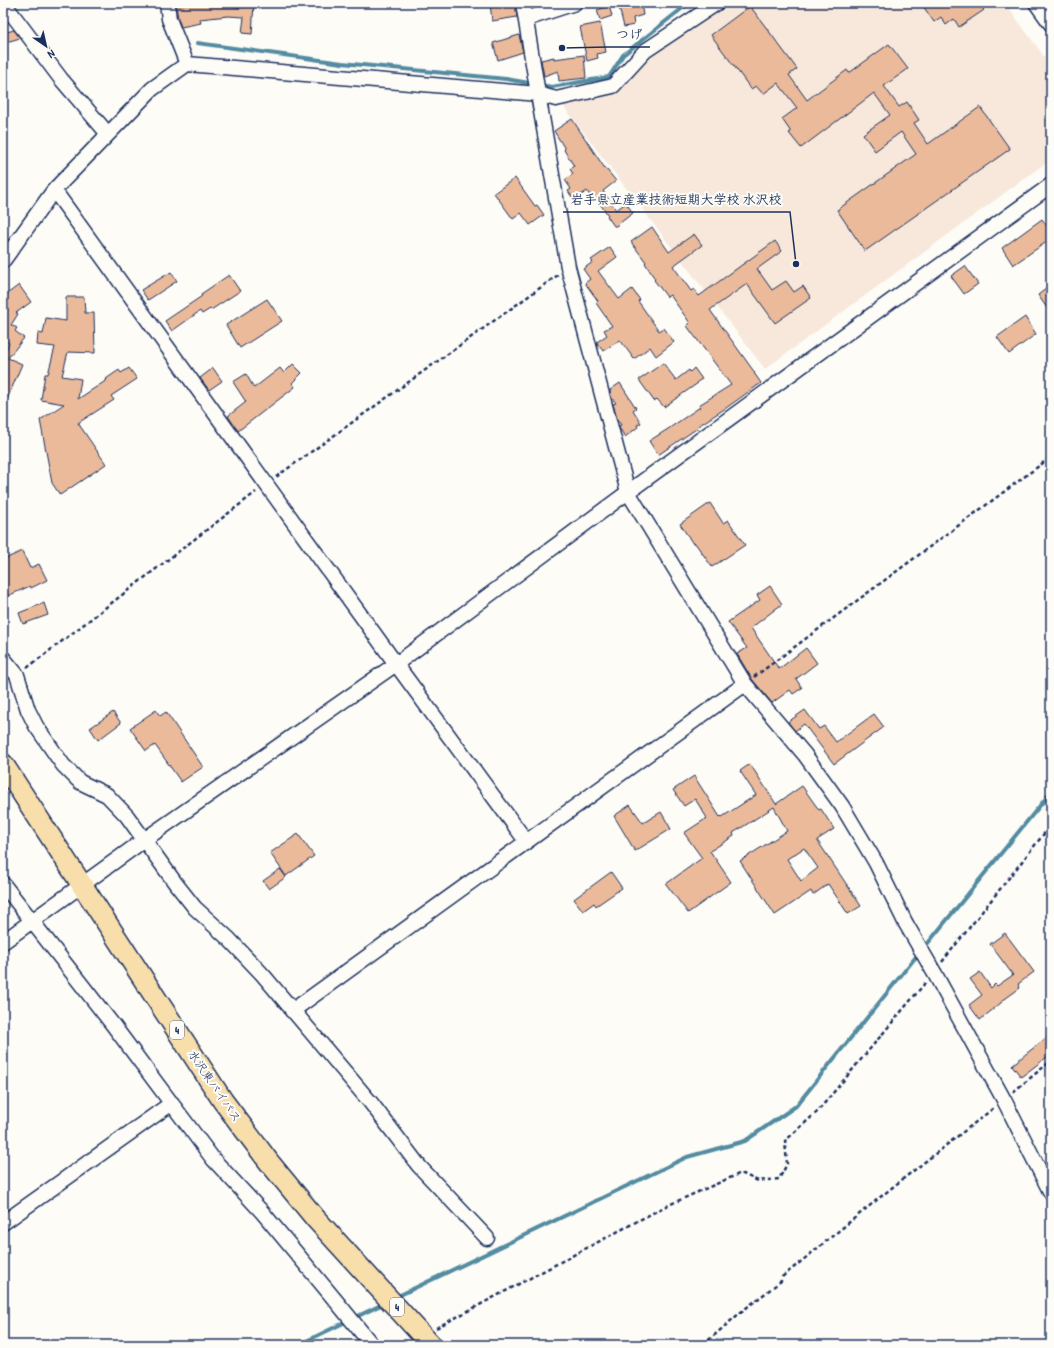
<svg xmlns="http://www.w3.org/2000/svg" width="1054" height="1348" font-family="'Patrick Hand','Klee One',sans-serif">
	<rect width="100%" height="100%" fill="#fdfcf7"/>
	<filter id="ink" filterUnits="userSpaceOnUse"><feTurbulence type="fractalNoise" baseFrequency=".025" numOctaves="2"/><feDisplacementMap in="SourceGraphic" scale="8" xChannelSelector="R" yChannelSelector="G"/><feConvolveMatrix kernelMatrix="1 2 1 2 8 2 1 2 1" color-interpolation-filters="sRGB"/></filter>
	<g filter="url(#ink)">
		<path fill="#f7e8db" d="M706,3h299l46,63v93l-286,210 -202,-263z"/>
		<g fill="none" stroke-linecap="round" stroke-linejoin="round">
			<path stroke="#528ba1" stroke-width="4" d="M197,43l145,20 164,16 46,8 57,-10 14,-22 66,-52
				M924,948l127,-156
				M396,1297l291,-140 58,-16 51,-35 123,-153
				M298,1345l87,-42"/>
		</g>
		<path fill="#eaba9a" stroke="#1b2f5e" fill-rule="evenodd" d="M190,3h43l1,4h11l1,-4h8l-2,31 -10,-1 2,-16 -16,-1 -28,3 1,4 -20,4 -3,-9 -2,-12z
			M490,3h25l2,14 -25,4z
			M641,3l2,12 -10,3 1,7 -10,2 -5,-20z
			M921,3h57l6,7 -25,17 -5,-8 -8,6 -5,-8 -7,5z
			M609,6l3,10 -12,4 -3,-10z
			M750,6l47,63 -8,6 18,25 40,-30 2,3 40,-29 19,25 -24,17 15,21 8,-5 12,18 -5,3 14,21 52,-37 30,42 -145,102 -28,-41 79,-56 -15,-22 -26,19 -12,-17 27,-19 -16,-22 -73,55 -12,-15 2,-1 -9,-13 15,-11 -19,-25 -15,11 -7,-8 -5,3 -40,-54z
			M600,23l6,29 -9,2 1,4 -11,3 -7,-34z
			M14,30l6,8 -17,5v-10z
			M519,35l4,17 -25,8 -5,-17z
			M584,55l2,23 -27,3 -1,-10 -14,5 -3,-16 13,-3v2z
			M572,119l34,51h1l9,11 -13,10 13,19 10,-7 7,10 -17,13h-2l-7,-10 1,-1 -13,-18 -3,2 -5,-8 -13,9 -6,-9 3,-2 -6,-9 8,-6 -3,-5 4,-3 -10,-16 1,-1 -11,-18z
			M515,178l20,28 2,-1 7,10 -14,10 -9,-12 -8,6 -19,-26z
			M1042,219l9,13v7l-38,26 -11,-17z
			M652,227l17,25 25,-18 8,11 -29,21 18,25 3,-2 5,7 76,-55 7,10 -25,18 15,21 14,-9 8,11 9,-6 8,12 -36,25 -28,-39 -37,26 45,63h-1l7,10 -35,25 -28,18 1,1 -41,28 -9,-14 19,-12 32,-22 -1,-2 32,-20 -44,-59 3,-3 -20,-28 -3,2 -13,-17 1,-1 -10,-16 1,-1 -15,-20z
			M610,247l7,10 -19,14 21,28 13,-10 8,11 -2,1 21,30 5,-3 10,14 -18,14 -6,-9 -16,12 -14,-19 -17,11 -6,-8v-1l10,-7 -3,-5 8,-4 -16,-23 2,-2 -13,-18 5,-4 -7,-10 10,-7 -2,-2z
			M965,266l13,18 -14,10 -13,-18z
			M171,272l6,9 -29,19 -7,-10z
			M229,275l11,16 -29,19 -1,-1 -8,5 -2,-3 -28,20 -7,-10 37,-25 -1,-2z
			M19,285l12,17 -15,11 2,1 -7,11 6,3 -2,3 9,7 -16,20 14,6 -19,45v-53l6,-13 -6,-4v-42z
			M1051,285v29l-13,-19z
			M66,297h18l1,16h9l1,40 -27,-1 -6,24 19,3 -3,20 29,-19 -1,-1 13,-9 2,3 8,-5 8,11 -26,17 3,4 -36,23 28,41 -46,31 -8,-12 -12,-63 24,-16 -23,-4 4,-26h3l7,-27 -18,-2 1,-12 5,1 3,-16 20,3z
			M267,299l15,22 -42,27 -14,-23z
			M1025,317l11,17 -27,20 -12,-17z
			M663,363l13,17 13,-10 1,2 4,-4 8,11 -5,3 1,1 -34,24 -7,-8 -3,2 -15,-21z
			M293,364l9,9 -10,10 3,4 -57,44 -10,-15 18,-14 -13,-20 13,-8 8,14 26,-20 4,5z
			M213,368l9,13 -13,9 -9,-12z
			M620,383l16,25 -3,2 8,13 -4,2 1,2 -13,10 -5,-8 -1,-3 2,-1 -4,-6 -4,-15 3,-1 -5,-6 -1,-7z
			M710,503l13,20 5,-3 17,25 -33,22 -17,-24 -2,1 -13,-20z
			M22,551l8,17 9,-4 8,16 -16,8 -1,-2 -27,12v-38z
			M770,586l12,18 -31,24 28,41 27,-21 11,15 -21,16 6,9 -9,6 -3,-4 -18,13 -20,-24 -15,-25 10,-6 -19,-26 32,-22 -3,-5z
			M44,603l4,12 -25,9 -4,-11z
			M156,710l4,6 6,-4 37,55 -22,15 -26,-37 -9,6 -16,-23z
			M805,710l14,19 5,-3 12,16 38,-28 10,13 -50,37 -30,-40 -9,7 -7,-9z
			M113,712l8,11 -23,17 -8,-12z
			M750,764l26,40 26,-18 17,24 2,-1 13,20 -17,11 44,66 -13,8 -20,-30 -15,11 -2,-4 -36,24 -35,-54 47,-30 -13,-24 -41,26 1,3 -24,15 21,31 -43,31 -22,-29 36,-26 -18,-25 23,-15 -12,-19 -11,7 -11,-16 21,-14 26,41 1,-1 1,1 34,-22 -16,-24zM804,848l14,20 -17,13 -14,-22z
			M630,805l13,18 18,-11 10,17 -36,22 -21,-35z
			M298,834l16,22 -28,20 -16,-23z
			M280,869l6,8 -17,12 -6,-8z
			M611,872l11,16 -26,18 -2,-3 -11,8 -9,-12z
			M1005,933l29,39 -16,12 2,4 -18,13v1l-22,18 -11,-15 13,-10 -12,-16 10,-7 11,16 4,-4 2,2 16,-11 -23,-31z
			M1051,1034v20l-30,23 -9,-12z"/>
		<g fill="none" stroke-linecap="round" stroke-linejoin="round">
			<g stroke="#1b2f5e" stroke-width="17">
				<path id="minor" d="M6,3l3,7 52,69 47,55
					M167,3l2,16 18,45
					M717,3l-72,48 -32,35 -57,13 -18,-5 30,173 60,225 117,192 60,71 37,51 34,57 29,59
					M1036,3l15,21
					M526,19l49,-16
					M54,190l342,474 130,177
					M3,261l51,-71 98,-101 35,-25 351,30 -15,-91
					M3,658l14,17 11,35 8,16 27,39 17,17 27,13 20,21 49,68 19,24 34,31 34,36 108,128 48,63 68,72
					M3,884l110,141 100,134 50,54 73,88 36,44
					M3,942l141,-102 252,-176 232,-172 423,-307
					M935,974l69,126 47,93
					M292,1011l453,-327
					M3,1223l169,-120"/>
			</g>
			<g stroke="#1b2f5e" stroke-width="23">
				<path id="highway" d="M3,764l220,337 46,61 46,56 116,127"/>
			</g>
			<path stroke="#1b2f5e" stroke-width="2.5" stroke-dasharray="4 3" stroke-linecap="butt" d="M276,477l282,-202
				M27,668l229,-176
				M754,677l297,-220
				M942,962l109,-137
				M1013,1092l38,-31
				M436,1328l228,-121 77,-34 17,8 21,-2 8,-15 -2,-23 32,-29 109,-130
				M703,1345l38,-33 40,-31 1,-4 112,-91 101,-79"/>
			<use href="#minor" stroke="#fdfcf7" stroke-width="14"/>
			<use href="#highway" stroke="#f8deab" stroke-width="20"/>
			<g stroke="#1b2f5e" stroke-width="17" stroke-linecap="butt">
				<path id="minor-bridge" d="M905,922l30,52"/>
			</g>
			<use href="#minor-bridge" stroke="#fdfcf7" stroke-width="14"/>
		</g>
	</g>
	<g text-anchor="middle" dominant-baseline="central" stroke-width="4" stroke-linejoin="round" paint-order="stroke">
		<g fill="#fdfcf7" stroke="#5f6c8c" stroke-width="1">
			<rect x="170" y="1021" width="14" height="18" rx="3"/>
			<rect x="390" y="1298" width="14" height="18" rx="3"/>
		</g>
		<g font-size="11" font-weight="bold" fill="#1b2f5e">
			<text x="177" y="1030">4</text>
			<text x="397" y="1307">4</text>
		</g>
		<g font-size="12" fill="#1b2f5e" stroke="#fdfcf7">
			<text transform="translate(215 1086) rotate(56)">水沢東バイパス</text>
		</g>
	</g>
	<path fill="none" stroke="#1b2f5e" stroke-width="1.5" d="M562 48L608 47H650M796 264L790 212H563"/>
	<g fill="#1b2f5e" stroke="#fdfcf7" stroke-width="1.5">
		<circle cx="562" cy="48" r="4"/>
		<circle cx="796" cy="264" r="4"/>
	</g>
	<g font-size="13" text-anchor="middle" font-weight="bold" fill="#1b2f5e" stroke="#fdfcf7" stroke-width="4" stroke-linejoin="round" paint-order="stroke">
		<text x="629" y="39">つげ</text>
		<text x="676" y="204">岩手県立産業技術短期大学校 水沢校</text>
	</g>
	<rect width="1054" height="1348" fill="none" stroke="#fdfcf7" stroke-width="16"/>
	<rect x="8" y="8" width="1038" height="1332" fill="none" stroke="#1b2f5e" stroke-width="1.5" filter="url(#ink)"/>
	<g transform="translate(46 46) rotate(146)" stroke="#fdfcf7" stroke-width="3" paint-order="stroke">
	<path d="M0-3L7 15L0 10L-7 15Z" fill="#1b2f5e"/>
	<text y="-6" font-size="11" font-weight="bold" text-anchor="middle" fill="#1b2f5e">N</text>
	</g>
</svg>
